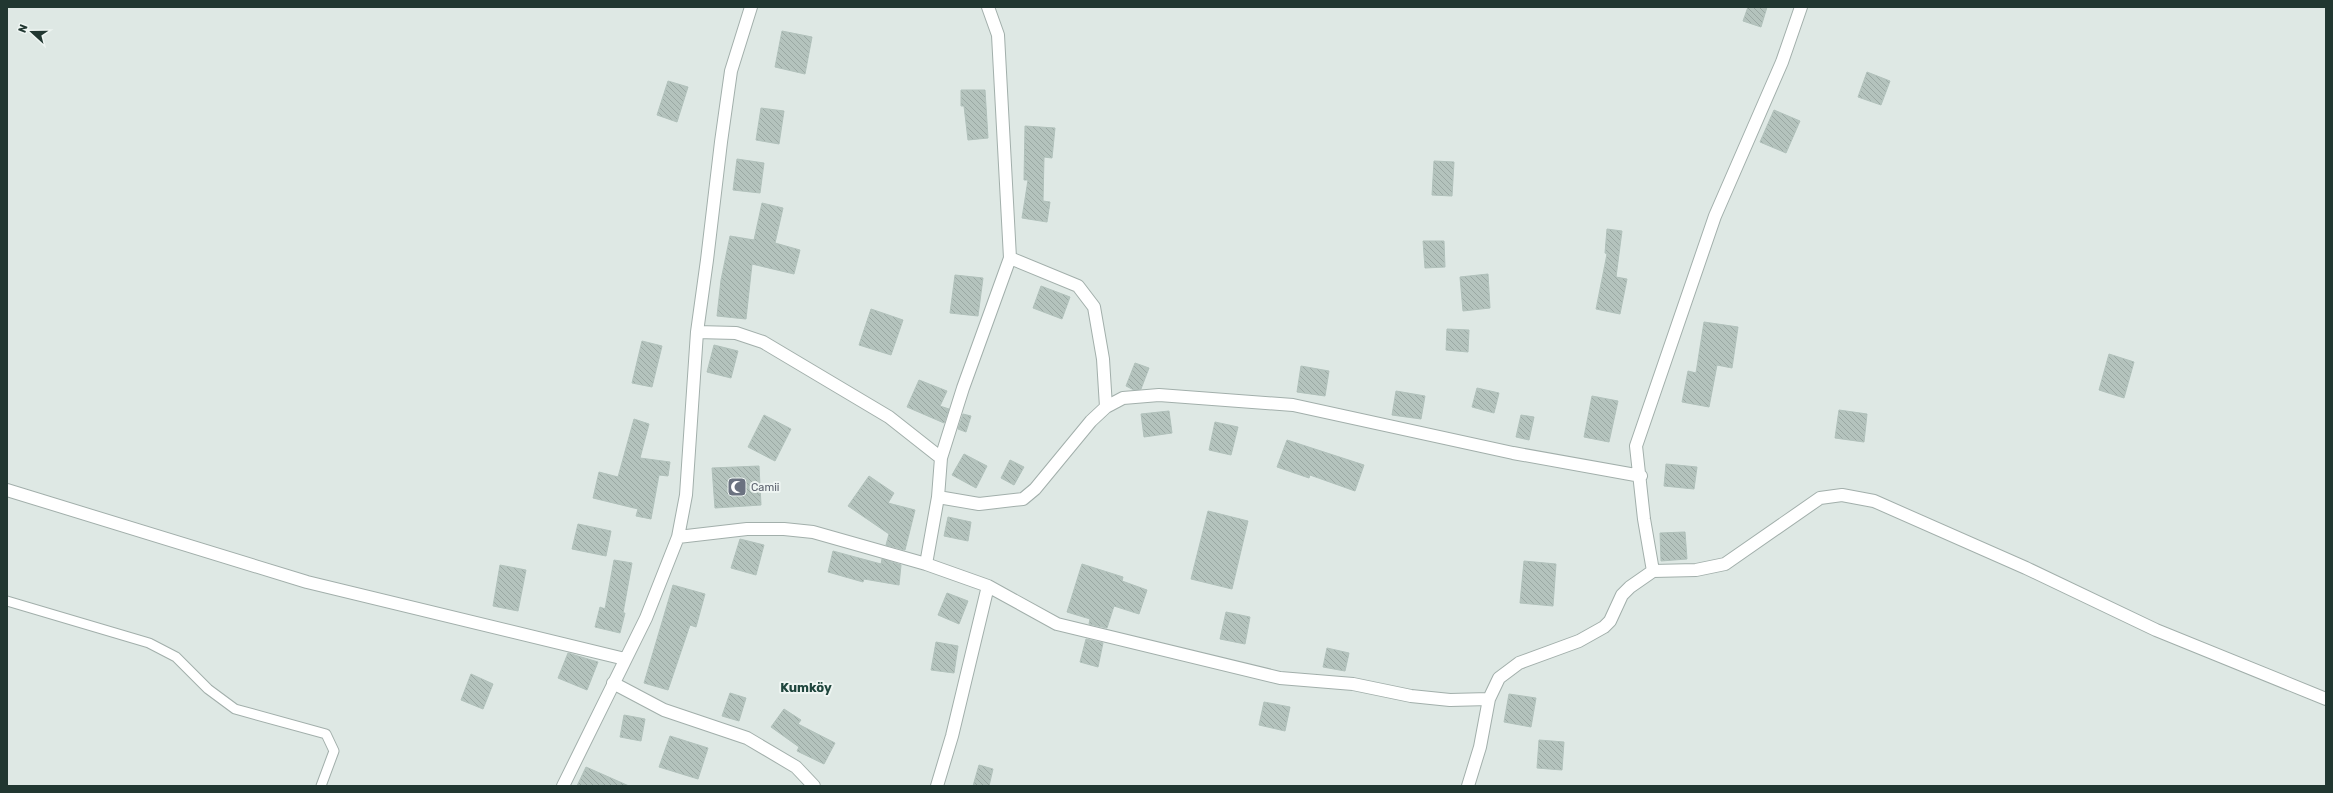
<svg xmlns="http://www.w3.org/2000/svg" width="2333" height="793" font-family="Rubik,sans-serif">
	<defs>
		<pattern id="building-back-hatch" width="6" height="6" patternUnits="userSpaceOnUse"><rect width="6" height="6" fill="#b4c3bd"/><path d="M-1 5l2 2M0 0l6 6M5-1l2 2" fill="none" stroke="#9aa8a3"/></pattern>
	</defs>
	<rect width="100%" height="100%" fill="#dee8e4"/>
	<path fill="url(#building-back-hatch)" stroke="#b1c1bb" d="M1748,7h19l-6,20 -18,-6z
		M782,31l30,6 -7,37 -30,-7z
		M1867,72l23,9 -9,24 -23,-8z
		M668,81l20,6 -11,35 -20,-7z
		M961,90h24l3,48 -20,2 -4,-34h-3z
		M761,108l23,3 -5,33 -23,-4z
		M1774,110l26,11 -14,32 -26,-11z
		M1025,126l30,2 -3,30 -8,-1 -1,44 7,1 -3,20 -25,-4 6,-38h-4z
		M737,159l27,4 -4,30 -27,-3z
		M1434,161l20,1 -2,34 -20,-1z
		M762,203l21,5 -8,35 25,7 -6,24 -42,-10 -6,55 -29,-3 4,-36 9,-44 24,4z
		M1607,229l15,2 -6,46 11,2 -7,35 -24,-5 11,-55 -2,-1z
		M1423,241h21l1,26 -20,1z
		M1488,274l2,34 -27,3 -3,-34z
		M955,275l28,3 -5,38 -28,-3z
		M1041,286l29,11 -8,22 -29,-11z
		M871,309l32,11 -12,35 -32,-10z
		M1704,322l34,5 -6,41 -15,-3 -8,42 -27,-5 6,-31 8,2z
		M1447,329l22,1 -1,22 -22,-2z
		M642,341l20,5 -10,41 -20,-4z
		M714,345l24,6 -7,27 -24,-6z
		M2109,354l25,8 -10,36 -25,-8z
		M1135,363l14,5 -8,21 -7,1 -8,-4z
		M1301,366l28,5 -4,25 -28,-4z
		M919,380l28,11 -7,15 9,3 -5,14 -37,-16z
		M1477,388l22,5 -5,20 -22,-6z
		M1396,391l29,5 -4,23 -29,-4z
		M1592,396l26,5 -9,41 -25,-5z
		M1839,410l28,4 -3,28 -29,-4z
		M1169,411l3,22 -28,4 -3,-23z
		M963,414l8,2 -5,16 -8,-3z
		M764,415l27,14 -16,32 -27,-14z
		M1521,415l13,2 -5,23 -13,-3z
		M634,419l15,5 -9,34 30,4 -2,14 -9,-1 -8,44 -15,-3 2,-7 -45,-11 6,-26 19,5z
		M1215,422l23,5 -7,28 -22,-5z
		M1287,440l77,25 -9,26 -45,-16 -1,3 -32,-11z
		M964,454l23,12 -11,22 -24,-13z
		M1010,460l14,7 -10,18 -13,-7z
		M1666,464l31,3 -3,22 -30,-3z
		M759,466l2,39 -46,3 -3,-40z
		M869,476l25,17 -6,10 27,7 -10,40 -19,-5 3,-11 -41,-28z
		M1208,511l40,10 -16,68 -41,-10z
		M948,517l23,5 -3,19 -24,-5z
		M578,524l33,7 -5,25 -34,-7z
		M1685,532l2,27 -26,2 -1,-28z
		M740,539l24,6 -8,30 -25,-7z
		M833,551l48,13 1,-5 19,6 -2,20 -35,-6 -1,3 -35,-10z
		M614,560l18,3 -9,50h2l-5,20 -25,-6 5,-20 5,2z
		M1524,561l32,3 -3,42 -33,-3z
		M1082,564l41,13 -1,4 25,9 -8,24 -25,-8 -7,22 -18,-4 1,-5 -23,-7z
		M500,565l26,5 -8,41 -25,-5z
		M673,585l32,9 -9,33 -6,-2 -22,65 -24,-7z
		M947,593l21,8 -9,23 -21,-9z
		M1226,612l24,5 -5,27 -25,-5z
		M1086,639l17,4 -5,24 -18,-5z
		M936,642l22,4 -4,27 -23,-3z
		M1327,648l22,5 -4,18 -22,-4z
		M568,653l30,9 -11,28 -29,-12z
		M471,674l22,10 -10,25 -22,-9z
		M730,693l16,5 -7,23 -17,-5z
		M1509,694l27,4 -5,29 -27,-5z
		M1264,702l26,5 -5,24 -26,-6z
		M784,709l17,11 -3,4 37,19 -11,21 -27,-13 2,-4 -28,-20z
		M624,715l21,4 -4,22 -21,-4z
		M670,736l38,12 -10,31 -39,-12z
		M1539,740l25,2 -2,28 -25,-2z
		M979,765l14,4 -4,17h-16z
		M586,767l43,19h-52z"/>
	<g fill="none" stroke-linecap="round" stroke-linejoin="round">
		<g stroke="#a2afab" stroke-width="11">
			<path id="service" d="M7,601l142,42 27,14 32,32 27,20 91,25 8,17 -13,35"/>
		</g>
		<g stroke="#a2afab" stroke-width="14">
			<path id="minor" d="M988,7l10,28 12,223 68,28 16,21 9,52 3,48
				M697,332l39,1 27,9 126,75 52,41 -3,39 -12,67
				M941,458l22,-70 47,-130
				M7,490l300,92 318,77
				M938,497l41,7 44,-5 12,-10 56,-68 15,-14 17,-9 36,-3 134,10 220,48 128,23
				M678,537l69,-8h37l29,3 113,32 62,22 69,38 223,54 73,6 58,12 39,4 39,-1 10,-21 20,-15 60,-22 25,-14 6,-6 12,-26 8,-8 23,-16 43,-1 29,-6 95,-66 22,-3 32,6 152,67 130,62 170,69
				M1653,571l-9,-52 -8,-73 79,-230 67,-154 19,-55
				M613,683l51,27 83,28 49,29 18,19
				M563,786l83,-168 32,-81 8,-42 11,-163 10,-72 14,-118 10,-71 20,-64
				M937,786l15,-50 36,-150
				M1468,786l12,-39 9,-48"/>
		</g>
		<use href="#service" stroke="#fff" stroke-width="9"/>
		<use href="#minor" stroke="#fff" stroke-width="12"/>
	</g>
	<defs>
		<g id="mosque-square" transform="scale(1)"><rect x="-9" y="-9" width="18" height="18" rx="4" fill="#6b7280" stroke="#eef5f2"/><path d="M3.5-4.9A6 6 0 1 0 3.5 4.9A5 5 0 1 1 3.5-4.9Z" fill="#fff"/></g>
	</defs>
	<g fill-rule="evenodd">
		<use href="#mosque-square" x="737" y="487"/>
	</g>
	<g text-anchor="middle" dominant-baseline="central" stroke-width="4" stroke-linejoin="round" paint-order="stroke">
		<g font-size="11" fill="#5b616d" stroke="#eef5f2" text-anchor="start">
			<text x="751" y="487">Camii</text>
		</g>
		<g font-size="13" font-weight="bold" fill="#1f463d" stroke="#eef5f2">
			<text x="806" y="687">Kumköy</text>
		</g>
	</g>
	<rect width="2333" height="793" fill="none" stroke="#213731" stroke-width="16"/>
	<g transform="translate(32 32) rotate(291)" stroke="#eef5f2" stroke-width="3" paint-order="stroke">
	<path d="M0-3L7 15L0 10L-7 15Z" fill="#213731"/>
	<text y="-6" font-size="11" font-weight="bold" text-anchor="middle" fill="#213731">N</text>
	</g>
</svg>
